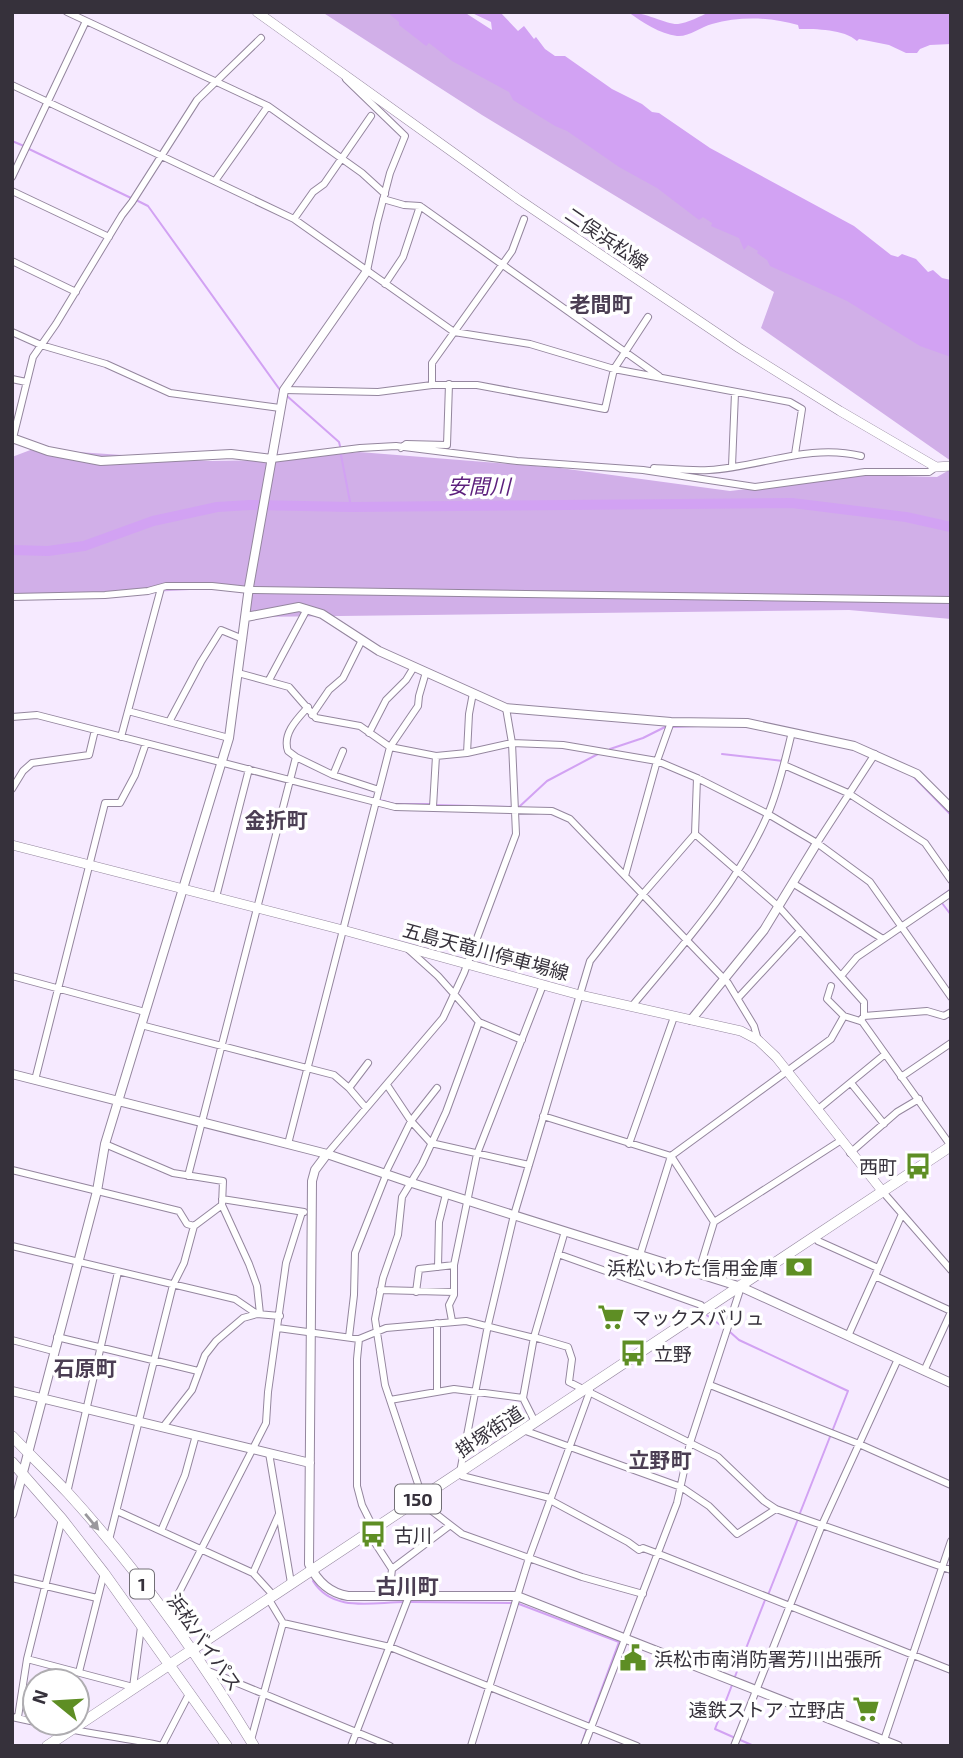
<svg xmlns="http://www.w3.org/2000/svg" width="963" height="1758" font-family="'Exo 2','Noto Sans JP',sans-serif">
	<rect width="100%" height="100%" fill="#f6eaff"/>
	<path fill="#d1afe8" d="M322,12h71l558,342v107l-190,-133 13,-36 -292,-177z
		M33,449l178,12 71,-1 77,-8 201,16 170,23 137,-16 70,2 14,-8v150l-102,-9 -603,7 3,-30 -237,12v-142z"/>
	<path fill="#d2a2f3" d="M387,12h77l28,18 -1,-8 -21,-10h30l18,19 6,-5 10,13 2,-2 9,12 10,7h10l47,33 30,15 10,8 7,1 51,35 144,78 37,29 7,2 4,-3 14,5 12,13 5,-2 9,8 9,2v77l-31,-11 -73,-45 -77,-35 -3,-6 -10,-7 1,-2 -10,-6 -4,5 -5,-12 -28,-12 1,-3 -9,-6 -4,3 -42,-32 -38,-21 -52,-36 -12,-5 -42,-26 -4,-8 -57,-31 -23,-18 -3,3 -27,-21v-3z
		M628,12c17,0 40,13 50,12 10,-1 22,-8 32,-12h240l1,32 -21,1 -10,4 -3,4h-11l-17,-8 -30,-6 -2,2c-13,-12 -41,-12 -58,-12l-1,-4c-28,-8 -58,-9 -86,-1 -11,3 -23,13 -35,12 -17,-2 -35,-14 -49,-24z"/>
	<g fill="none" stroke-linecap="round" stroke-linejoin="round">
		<path stroke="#d2a2f3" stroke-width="2" d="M12,141l12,5
			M29,149l102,49
			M138,201l10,5 132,184
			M287,396l52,46 1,4
			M341,455l10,52
			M672,727l26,-1
			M610,749l33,-11 22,-11
			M722,754l61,7
			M913,776l38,39
			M380,800l14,4h36
			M435,805l79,2
			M519,807l28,-26 51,-27
			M939,898l12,-9
			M942,903l9,12
			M705,1314l21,15
			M730,1332l9,8 109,51 -48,122
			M313,1581c20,32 59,21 92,21
			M768,1595l30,-76
			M410,1602l103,1
			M519,1604l100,38 -30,81
			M734,1679l31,-79
			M732,1685l-17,44 18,8
			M738,1739l16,7
			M581,1746l6,-18"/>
		<path stroke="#d2a2f3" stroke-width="10" d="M12,550l36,1 36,-5 69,-25 64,-14 33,-2 101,2 441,-4 114,14 45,10"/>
		<g stroke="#94869e" stroke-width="8">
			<path id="minor" d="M67,12l201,94 94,67 23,21
				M346,79l59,57 -15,37 -13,50 -10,48
				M12,85l282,134 160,113 76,12 84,25 176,33 12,7 -7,45
				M12,177l74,-156
				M215,181l53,-75
				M12,191l97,46
				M383,199l21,6 16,1 239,170
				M294,219l19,-27 11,-8 47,-68
				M12,261l64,31
				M385,284l18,-27 17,-51
				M12,332l29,13 65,19 64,29 110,15
				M12,379l14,3
				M432,385v-22l80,-112 12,-32
				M284,390l94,2 54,-7h45l128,24 9,-40 34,-52
				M13,438l20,-81 23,-33 66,-109 10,-13 65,-102 64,-62
				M401,448l5,-4 41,1 2,-61
				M272,459l88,-11 36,-2 121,15 126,9 112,17 110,-15h64l7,-5
				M732,466l3,-73
				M654,468c18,1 37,3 55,2 52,-3 100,-27 152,-14
				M12,597l93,-2 43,-4 18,-5h46l37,4 702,10
				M238,673l51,14 27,31 44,8 30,21 46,9 31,-3 45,-10 51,2 94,16 40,17 71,36 49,29 53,39 81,115
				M269,680l38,-71
				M128,711l101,27
				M312,715l17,-25 14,-12 19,-38
				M12,717l25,-2 358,92 157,4 18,8 158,164 26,43 4,14
				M169,722l32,-60 20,-32 22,9
				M369,733l17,-33 20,-20 8,-13
				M121,737l40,-149
				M467,753l2,-39 4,-21
				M296,757l37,18 46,15
				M784,765l64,28 77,50 26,37
				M333,775l10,-24
				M12,789l11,-18 9,-8 57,-8 6,-25
				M433,807l3,-51
				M695,834l84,73 85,95v14
				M817,843l58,-89
				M625,876l32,-115 14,-39
				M794,884l89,55
				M216,897l33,-128
				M408,949l30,27 41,46 43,18
				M12,976l133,36
				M841,976l16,-19 94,-64
				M831,986l-4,13 17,17
				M738,998l62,-67
				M632,1006c49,-59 105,-120 136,-192 11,-26 17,-54 24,-82
				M861,1020l90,126
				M479,1022l-33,90 -24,52 -20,33 -4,38 -15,43 -8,41 10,66 37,111 10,15 30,23 120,43 61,17
				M141,1025l193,50 15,13 17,20
				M901,1077l50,-34
				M35,1080l70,-277h15l15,-28 11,-32
				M851,1083l33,41
				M387,1085l24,36 20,22 98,22
				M349,1088l19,-25
				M817,1110l67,-55
				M543,1116l128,40 43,66
				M105,1144l68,29 50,8 -1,24 27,59 8,22 3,28
				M288,1144l102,-397 28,-41 1,-10 7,-24
				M629,1144l45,-127
				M850,1153l47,-41 22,-13
				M327,1154l116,-136 21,-45 52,-139 -4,-91 -6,-35
				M12,1170l167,41 8,13 7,2
				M385,1174l26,-53 26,-33
				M188,1176l108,-419 -8,-6c-6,-17 9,-32 20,-44
				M883,1192l68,78
				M222,1199l82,13
				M902,1214l-27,62 76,35
				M815,1237l3,4 60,27
				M12,1246l223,53 22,15 23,2
				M558,1254l143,51 4,5
				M640,1255l31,-99 160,-117 13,-23 16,5 4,-5 63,-5 17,5 7,-4
				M438,1267l1,-45 7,-28
				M698,1274l16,-52 126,-81
				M380,1290l74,2
				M416,1292l3,-23 35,-4
				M452,1321l-3,-16 5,-10v-30l23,-111 66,-169
				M278,1328l81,11 27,-11 80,-7 68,17
				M848,1336l27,-60
				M57,1337l141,34
				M349,1337l5,-42 1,-42 31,-78
				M534,1337l34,10 4,12 -3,23 149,75 46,44 12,8 175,61
				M359,1339l-2,20v127l5,19 12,24
				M12,1340l41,11
				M924,1371l27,-59
				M710,1385l149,59 92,41
				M437,1391v-68
				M390,1400l64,-11 69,9
				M535,1422l-12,-24 11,-61 31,-106
				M163,1427l29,-37 13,-35 11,-14 27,-23 14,-4
				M523,1430l158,57 28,19 28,28 39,-25
				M269,1453l22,130
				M67,1493l51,-221
				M550,1498l-88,-22 -2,-4 28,-147 26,-110 76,-254 52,-66 53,-61 2,-56
				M550,1500l78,42 11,8 4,-2 16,6 292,116
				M117,1511l136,62 20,22
				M161,1531l24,-56 11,-40
				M368,1532l24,37 -3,27
				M109,1540l64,-255 11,-22 10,-37 28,-21
				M392,1569l57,-43
				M253,1573l26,-59
				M12,1578l85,20
				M268,1598l15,25 107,24 247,99
				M167,1616l99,-193 2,-31 18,-129 16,-51
				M27,1659l106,28 8,-60
				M206,1670l184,76
				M79,1672l25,-99
				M12,1717l23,5
				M18,1717l9,-58 35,-140
				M40,1723c41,10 82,14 123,23
				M251,1740l32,-117
				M162,1746l27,-52
				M351,1746l58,-150
				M471,1746l58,-188 61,-167
				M584,1746l93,-243 13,-60 51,-156
				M734,1746l88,-221 76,-166
				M882,1746l69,-205"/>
		</g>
		<g stroke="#94869e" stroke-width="10">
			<path id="tertiary" d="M12,438l36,13 53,10 130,-7 41,5
				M246,617l53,-10 23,7 57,37 127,57 165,14 76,1 107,23 63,28 34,34
				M691,1020l73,-90 53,-87
				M12,1074l315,80 85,29 329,104 210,96
				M327,1154l-12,16 -3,11 -3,383c8,17 20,29 39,32h169l381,150
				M12,1391l298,72
				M12,1514l85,-323 8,-47 124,-406 20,-151 35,-197 83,-119"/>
		</g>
		<g stroke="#94869e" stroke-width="10">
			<path id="secondary" d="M257,12l261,187 221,149 101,63 96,56 15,-1
				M12,845l331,85 237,65 161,36 17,9 18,17 107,135"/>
		</g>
		<g stroke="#94869e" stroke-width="11">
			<path id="trunk" d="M12,1436c18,19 38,38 56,57 70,77 132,164 186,253
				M12,1462l50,57 42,54 123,173
				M47,1746l904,-600"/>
		</g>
		<use href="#minor" stroke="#fff" stroke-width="6"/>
		<use href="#tertiary" stroke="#fff" stroke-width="8"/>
		<use href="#secondary" stroke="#fff" stroke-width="9"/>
		<use href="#trunk" stroke="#fff" stroke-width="10"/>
	</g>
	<defs><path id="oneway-solid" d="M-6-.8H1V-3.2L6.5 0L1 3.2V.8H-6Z" transform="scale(1.75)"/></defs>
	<use fill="#9a989d" href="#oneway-solid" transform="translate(92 1522) rotate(50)"/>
	<defs>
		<g id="bus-bare" transform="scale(2.1)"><path d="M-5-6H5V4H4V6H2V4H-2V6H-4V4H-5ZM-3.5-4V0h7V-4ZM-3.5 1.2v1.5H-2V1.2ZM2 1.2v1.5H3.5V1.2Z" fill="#5e8e24" stroke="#fff" stroke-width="2.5" paint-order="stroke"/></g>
		<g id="bank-bare" transform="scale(2.1)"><path d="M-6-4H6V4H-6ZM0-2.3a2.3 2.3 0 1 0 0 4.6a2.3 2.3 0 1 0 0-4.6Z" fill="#5e8e24" stroke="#fff" stroke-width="2.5" paint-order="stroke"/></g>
		<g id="supermarket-bare" transform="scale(2.1)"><path d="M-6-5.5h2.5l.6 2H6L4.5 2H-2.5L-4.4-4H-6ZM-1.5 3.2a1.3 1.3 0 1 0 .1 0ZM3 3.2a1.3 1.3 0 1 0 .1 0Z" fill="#5e8e24" stroke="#fff" stroke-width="2.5" paint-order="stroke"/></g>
		<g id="civic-bare" transform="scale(2.1)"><path d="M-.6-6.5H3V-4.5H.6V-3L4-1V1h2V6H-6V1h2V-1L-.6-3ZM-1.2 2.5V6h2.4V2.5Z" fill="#5e8e24" stroke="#fff" stroke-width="2.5" paint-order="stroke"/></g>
	</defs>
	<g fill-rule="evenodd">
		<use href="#bus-bare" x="918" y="1166"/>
		<use href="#bank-bare" x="799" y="1267"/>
		<use href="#supermarket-bare" x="611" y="1317"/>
		<use href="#bus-bare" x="633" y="1353"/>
		<use href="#bus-bare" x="373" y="1534"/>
		<use href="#civic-bare" x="633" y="1658"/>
		<use href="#supermarket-bare" x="866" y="1709"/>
	</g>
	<g text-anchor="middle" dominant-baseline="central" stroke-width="7" stroke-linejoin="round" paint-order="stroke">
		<g fill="#fff" stroke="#726f76" stroke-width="2">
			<rect x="395" y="1484.5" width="46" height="29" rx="5"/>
			<rect x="130" y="1569.5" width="24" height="29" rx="5"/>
		</g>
		<g font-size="18" font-weight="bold" fill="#36313b">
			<text x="418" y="1499">150</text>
			<text x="142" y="1584">1</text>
		</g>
		<g font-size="19" fill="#36313b" stroke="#fff">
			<text transform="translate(607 238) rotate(34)">二俣浜松線</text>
			<text transform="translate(486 951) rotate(15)">五島天竜川停車場線</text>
			<text transform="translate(489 1431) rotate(-33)">掛塚街道</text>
			<text transform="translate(205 1642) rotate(55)">浜松バイパス</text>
		</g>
		<g font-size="19" fill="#36313b" stroke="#fff" text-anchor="start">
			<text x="897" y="1166" text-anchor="end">西町</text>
			<text x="778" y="1267" text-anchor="end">浜松いわた信用金庫</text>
			<text x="632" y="1317">マックスバリュ</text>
			<text x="654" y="1353">立野</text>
			<text x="394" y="1534">古川</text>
			<text x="654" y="1658">浜松市南消防署芳川出張所</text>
			<text x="845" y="1709" text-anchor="end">遠鉄ストア 立野店</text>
		</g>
		<g font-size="21" font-weight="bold" fill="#4b3e53" stroke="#fff">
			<text x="601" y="303">老間町</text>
			<text x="276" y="819">金折町</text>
			<text x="85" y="1367">石原町</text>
			<text x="660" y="1459">立野町</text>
			<text x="407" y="1585">古川町</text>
		</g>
		<g font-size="21" font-style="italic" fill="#5c1f7c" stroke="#fff">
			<text x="479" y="485">安間川</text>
		</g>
	</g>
	<rect width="963" height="1758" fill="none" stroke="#36313b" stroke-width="28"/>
	<g transform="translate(56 1702) rotate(288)"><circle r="33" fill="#ffffff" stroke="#afadb1" stroke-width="2"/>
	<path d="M0-5L12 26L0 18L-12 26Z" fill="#5e8e24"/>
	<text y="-10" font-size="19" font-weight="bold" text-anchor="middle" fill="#36313b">N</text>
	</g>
</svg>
